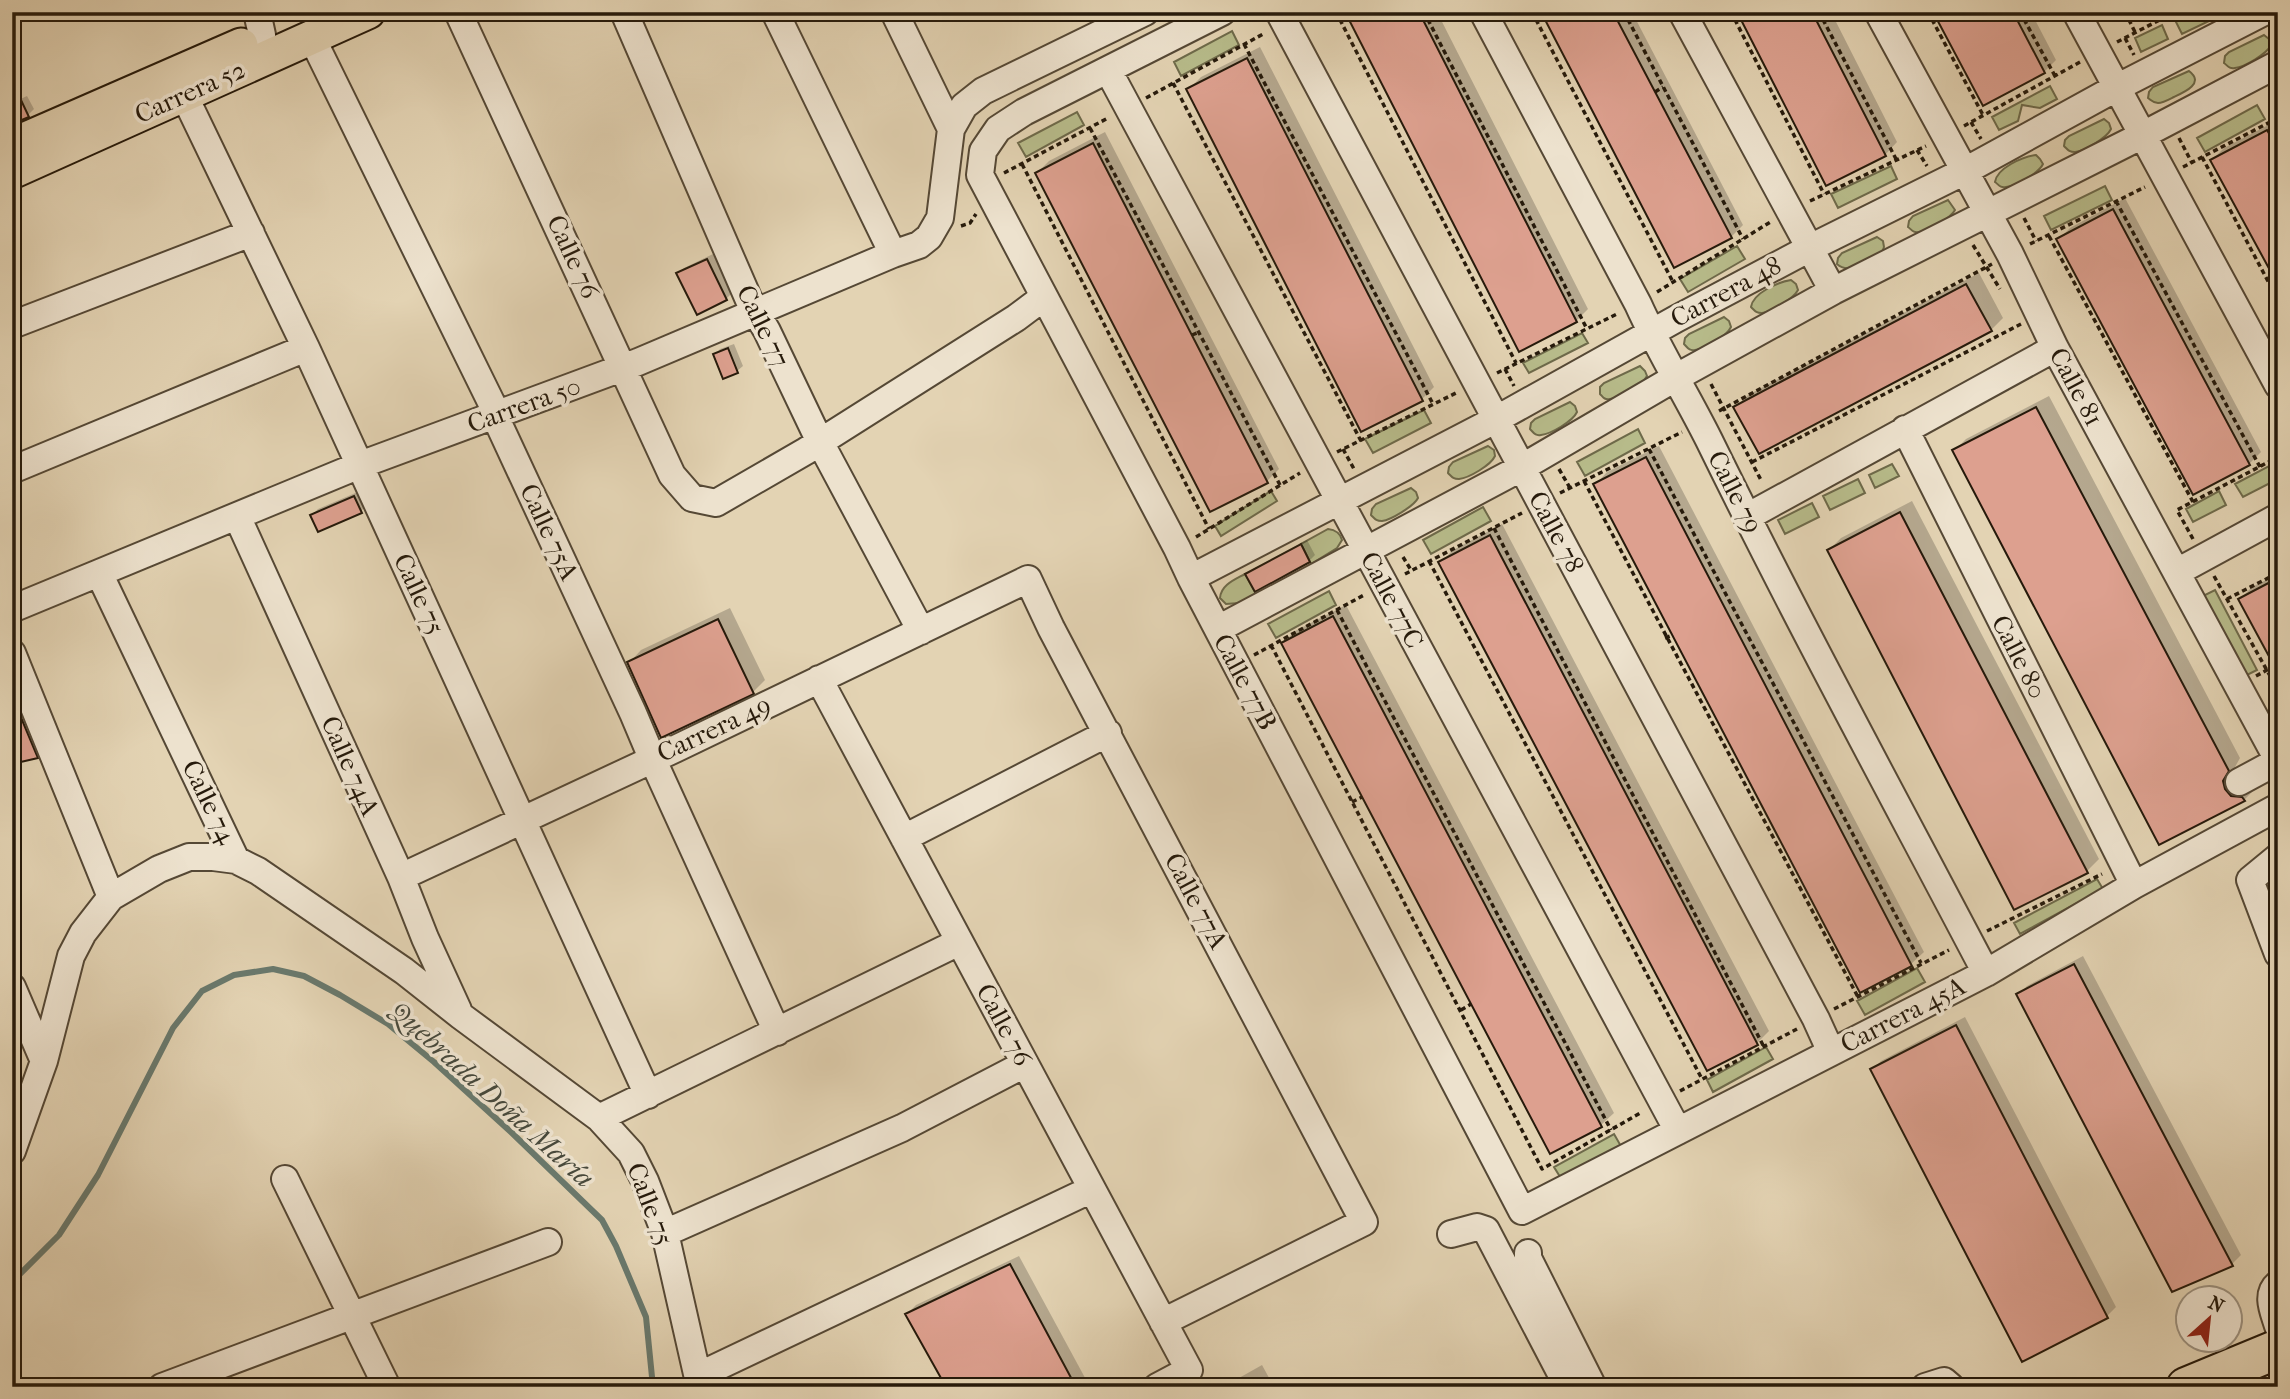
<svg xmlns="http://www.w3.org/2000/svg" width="2290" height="1399" font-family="'IM FELL French Canon',serif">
	<rect width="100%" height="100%" fill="#e3d3b3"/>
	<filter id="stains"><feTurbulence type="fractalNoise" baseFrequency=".00286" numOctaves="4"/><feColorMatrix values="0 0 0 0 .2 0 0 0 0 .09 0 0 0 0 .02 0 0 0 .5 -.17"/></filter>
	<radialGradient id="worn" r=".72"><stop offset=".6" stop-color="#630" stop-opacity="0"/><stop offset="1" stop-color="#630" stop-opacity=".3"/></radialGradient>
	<path fill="#b7bb8a" stroke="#6e6a4a" stroke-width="2" d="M2192,12h13l4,9 -27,13 -7,-14z
		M2162,25l6,14 -27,13 -6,-14z
		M1232,31l7,14 -58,31 -7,-14z
		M2264,35l5,4 2,6c-4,9 -27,22 -36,23 -6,1 -7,-2 -11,-5l1,-7 4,-4z
		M2189,71c16,12 -4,21 -15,26 -4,2 -11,6 -16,6 -5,0 -6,-2 -10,-5l1,-6 4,-5z
		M2050,86l7,13 -17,9 -18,-3 -4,16 -19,9 -7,-13z
		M2257,105l8,14 -60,33 -8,-14z
		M1077,112l7,13 -58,32 -8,-14z
		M2104,119l5,4 2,6c-4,9 -27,22 -36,23 -6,0 -7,-2 -11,-6l1,-6 4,-4z
		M2036,155l4,4 3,5c-4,9 -27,22 -37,23 -6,1 -7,-2 -11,-5 2,-14 27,-25 41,-27z
		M1891,166l6,13 -59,29 -7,-14z
		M2105,186l7,14 -61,30 -7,-14z
		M1948,200l7,10c-4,8 -27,21 -36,22 -6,1 -7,-2 -11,-5l1,-6 4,-5z
		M1877,237l6,4 1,6 -2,5c-13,7 -32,24 -45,12l1,-6 4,-5z
		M1737,246l8,13 -57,33 -8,-13z
		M1791,280l5,4 2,6c-4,8 -26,22 -36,23 -6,0 -7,-2 -11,-6 2,-14 27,-25 40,-27z
		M1724,317l5,4 2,6c-4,9 -26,22 -36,23 -6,1 -7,-2 -11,-6l1,-6 4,-4z
		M1582,333l6,10 -59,30 -6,-10z
		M1640,366l5,5 2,5c-4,9 -27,22 -37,23 -6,1 -7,-2 -10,-5v-7l4,-4z
		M1570,402l5,4 2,6c-4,9 -26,22 -36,23 -6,1 -7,-2 -11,-6l1,-6 4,-4z
		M1424,410l7,13 -58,30 -8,-14z
		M1638,429l7,14 -60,33 -8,-14z
		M1488,446l6,4 1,6c-4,9 -26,22 -36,23 -6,0 -7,-2 -11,-6l1,-6 4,-5z
		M1892,464l7,12 -24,12 -6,-13z
		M2269,466l7,14 -33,17 -8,-13z
		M1858,479l7,14 -35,17 -7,-14z
		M1411,488l5,4 2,6c-4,8 -27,22 -36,23 -6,0 -7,-2 -11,-6l1,-6 4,-5z
		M1271,491l6,10 -56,35 -6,-10z
		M2219,491l7,14 -33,17 -7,-13z
		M1812,503l7,14 -34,17 -7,-14z
		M1483,507l8,14 -60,33 -8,-14z
		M1328,529c8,1 12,4 14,11l-5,8 -26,16 -10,-20z
		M1245,574l11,20 -17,9 -13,1 -6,-6c1,-13 14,-18 25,-24z
		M2215,590l42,80 -14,7 -42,-80z
		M1329,591l7,14 -60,33 -8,-14z
		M2097,879l6,10 -83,45 -6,-11z
		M1917,968l8,14 -60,33 -8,-14z
		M1766,1047l7,12 -60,33 -6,-12z
		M1614,1134l8,14 -60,32 -8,-13z"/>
	<path fill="#0003" d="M1347,12h90l151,297 -12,12z
		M1543,12h89l111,213 -12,12z
		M1739,12h92l66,130 -12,13z
		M1935,12h96l25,48 -12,12z
		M2134,12h16l-12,6z
		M1260,47l174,340 -13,13 -232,-311 12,-12z
		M27,96l7,13 -6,6 -16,-12z
		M2278,120v161l-66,-121 12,-12z
		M1105,132l174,337 -12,12 -230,-308 12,-12z
		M2125,198l136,254 -12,12 -191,-224 12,-12z
		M713,254l19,39 -6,6 -47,-26 5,-5z
		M1979,273l24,45 -12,12 -255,77 12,-12z
		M734,344l9,22 -6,5 -22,-16 5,-6z
		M2049,396l191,362 -5,9 2,9 19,12 -12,12 -85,43 -205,-392 12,-12z
		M1659,446l265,506 -13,12 -51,26 -265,-505 12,-13z
		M360,491l6,15 -5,5 -49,4 6,-6z
		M1912,501l187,358 -12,12 -258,-321 12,-12z
		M1502,524l267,507 -12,12 -50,26 -266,-507 12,-12z
		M1307,540l8,15 -6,6 -62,13 6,-5z
		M2278,574v82l-38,-57 12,-12z
		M1346,605l268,508 -13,12 -51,26 -267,-508 12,-12z
		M730,608l35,72 -12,12 -124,-29 12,-13z
		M27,702l19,45 -9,9 -25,-51z
		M2083,956l158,299 -9,9 -214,-269 9,-9z
		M1965,1017l151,290 -9,9 -235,-246 9,-9z
		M1019,1256l71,131h-142l-41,-73 9,-9z
		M1262,1365l12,22h-51z"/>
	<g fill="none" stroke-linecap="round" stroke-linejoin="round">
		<path stroke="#69796d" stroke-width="6" d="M12,1282l47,-47 39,-60 75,-147 29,-37 32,-16 39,-6 31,7 36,19 48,29 46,38 78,71 90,87 14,26 30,71 7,70"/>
	</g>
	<path fill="#dda08f" stroke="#261a0b" stroke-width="2" d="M1345,12h74l158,310 -58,30z
		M1541,12h72l119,226 -58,30z
		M1737,12h75l74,144 -60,30z
		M1933,12h80l32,61 -62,33z
		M1247,58l176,343 -62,31 -175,-343z
		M12,81l17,36 -17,7z
		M2267,130l11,19v136l-68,-125z
		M1093,143l175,340 -58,29 -175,-339z
		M2113,209l137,256 -57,30 -137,-256z
		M707,259l20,41 -30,15 -21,-42z
		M1966,284l26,47 -233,123 -26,-47z
		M728,348l10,25 -15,6 -10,-25z
		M2036,407l193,364 -6,10 2,8 6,7 11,1 3,4 -86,44 -207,-395z
		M1646,457l266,509 -52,27 -267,-509z
		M354,496l8,17 -44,19 -8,-17z
		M1900,512l188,361 -74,37 -187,-360z
		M1490,535l268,510 -51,26 -269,-509z
		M1301,544l9,18 -55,30 -10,-18z
		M2278,578v95l-40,-74z
		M1333,616l269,511 -52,27 -269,-511z
		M718,619l36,75 -93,44 -34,-76z
		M12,696l26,62 -26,6z
		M2074,964l159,302 -61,26 -156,-298z
		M1956,1025l152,293 -86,44 -152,-293z
		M1010,1264l66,123h-130l-41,-73z"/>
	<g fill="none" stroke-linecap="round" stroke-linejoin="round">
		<g stroke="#554835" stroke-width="30">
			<path id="minor" d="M257,12l5,23
				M458,12l214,463 20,23 24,5 90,-52 210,-133 28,-21
				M624,12l125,288 18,31 53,111 101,189
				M775,12l118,242
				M894,12l57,117
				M1222,12l-198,100 -26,17 -15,22 -3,24 197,373 14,30 331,633 464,-238 148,-88 144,-78
				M1279,12l537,1007 15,33
				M1483,12l155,292c21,47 48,90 71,136 88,180 184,356 277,533
				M1682,12l151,279
				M1878,12l132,242 45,94 223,412
				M2076,12l202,373
				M312,38l180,366 3,12 138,297 19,45 125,274
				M1108,70l570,1061
				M184,95l122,253 342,747
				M12,325l239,-92
				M1905,429l229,456
				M12,470l294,-122
				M237,516l164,361 24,61 33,72
				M1747,517l308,-169
				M2177,572l101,-55
				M99,573l137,287 22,11 146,100 57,45 138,102 32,35 14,28 20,52 35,154
				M1191,578l304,-158 181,-101 134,-71 155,-77 151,-83 148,-76
				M12,609l348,-144 278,-103 255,-108 26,-9 10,-8 11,-19 11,-89 13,-23 19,-15 162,-79
				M1218,629l303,-161 154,-90 158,-87 308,-155 137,-72
				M12,653l99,244
				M819,679l370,691 -32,17
				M2239,782l39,-21
				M904,838l204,-105
				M2278,857l-28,23 28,74
				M401,877l274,-128 353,-170 23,49 313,594 -201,100
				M12,987l32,74
				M599,1118l360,-176
				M12,1151l32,-90 27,-105 12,-23 28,-36 48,-28 30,-12h24l23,3
				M285,1179l102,208
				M665,1233l237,-105 123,-64
				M1451,1234l26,-7 9,3 82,157
				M1528,1253v5l65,129
				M2278,1284c-13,11 -4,28 0,42
				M698,1376l394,-187
				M162,1387l386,-145
				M1925,1387l19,-6 7,6"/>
		</g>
		<g stroke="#261a0b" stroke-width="37">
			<path id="major" d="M12,145l229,-100
				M12,172l356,-160"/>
		</g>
		<g stroke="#261a0b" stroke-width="42">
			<path id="highway" d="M2186,1387l92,-38"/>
		</g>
		<path stroke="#261a0b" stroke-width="3.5" stroke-dasharray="5 3.5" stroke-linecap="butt" d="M1336,12l180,351
			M1424,12l163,317
			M1532,12l141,270
			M1624,12l119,227
			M1731,12l93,182
			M1819,12l77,147
			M1928,12l55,103
			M2020,12l35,64
			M2125,12l10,20
			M1813,13l1,-1
			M2125,38l9,17
			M2117,42l58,-30
			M1244,44l189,360
			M1173,83l188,358
			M1655,92l8,-5
			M1146,98l119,-65
			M2271,121l7,13
			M1971,122l10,17
			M1964,126l116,-64
			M1090,128l190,357
			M2179,138l13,25
			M1917,150l10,16
			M2202,157l76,143
			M1022,164l187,365
			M2183,167l95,-49
			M1004,173l104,-55
			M1810,201l116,-55
			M2116,201l144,266
			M2024,218l12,23
			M961,226l9,-3 6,-9
			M2049,236l144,266
			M2030,244l115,-57
			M1973,245l27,44
			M1657,292l115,-71
			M1192,335l7,-3
			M1505,369l9,17
			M1497,373l122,-60
			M1711,384l51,98
			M1719,411l273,-147
			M1343,449l11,20
			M1649,449l272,514
			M1337,452l119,-59
			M1752,462l269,-138
			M1559,469l11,19
			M1584,481l274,516
			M1560,493l122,-61
			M1494,528l270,519
			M1196,537l104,-64
			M2193,539l-16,-29 101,-53
			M1403,557l8,13
			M1429,561l273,518
			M1405,574l117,-61
			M2214,576l64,114
			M2227,599l51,-26
			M1337,610l274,520
			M1665,638l8,-3
			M1271,645l271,524 100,-57
			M1254,655l110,-60
			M2256,676l22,-12
			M1352,802l10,-5
			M1987,931l115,-57
			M1834,1009l115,-59
			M1461,1010l10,-6
			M1680,1091l117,-62"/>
		<use href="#minor" stroke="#ede2ce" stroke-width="26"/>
		<use href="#major" stroke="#e3d3b3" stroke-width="33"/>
		<use href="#highway" stroke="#e3d3b3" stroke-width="38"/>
	</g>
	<g text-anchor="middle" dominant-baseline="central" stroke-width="7" stroke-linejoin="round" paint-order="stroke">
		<g font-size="26" fill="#261a0b" stroke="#ede2ce">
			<text transform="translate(190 92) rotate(-24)">Carrera 52</text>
			<text transform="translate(573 257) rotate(65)">Calle 76</text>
			<text transform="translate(1726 292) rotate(-28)">Carrera 48</text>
			<text transform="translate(763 326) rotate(64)">Calle 77</text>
			<text transform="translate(2076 387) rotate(62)">Calle 81</text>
			<text transform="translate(524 405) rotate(-20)">Carrera 50</text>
			<text transform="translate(1735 492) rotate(63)">Calle 79</text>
			<text transform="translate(549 532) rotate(65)">Calle 75A</text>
			<text transform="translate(1556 532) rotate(62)">Calle 78</text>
			<text transform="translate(419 594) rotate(65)">Calle 75</text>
			<text transform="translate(1392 600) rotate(62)">Calle 77C</text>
			<text transform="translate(2019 657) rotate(63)">Calle 80</text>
			<text transform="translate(1245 682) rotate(62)">Calle 77B</text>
			<text transform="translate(714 729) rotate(-25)">Carrera 49</text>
			<text transform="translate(350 766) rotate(66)">Calle 74A</text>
			<text transform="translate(209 802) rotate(64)">Calle 74</text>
			<text transform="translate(1196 901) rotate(62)">Calle 77A</text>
			<text transform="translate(1903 1015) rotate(-27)">Carrera 45A</text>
			<text transform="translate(1004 1025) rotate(62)">Calle 76</text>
			<text transform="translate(650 1204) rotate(69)">Calle 75</text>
		</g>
		<g font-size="28" font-style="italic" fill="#47493c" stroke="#ede2ce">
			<text transform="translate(492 1094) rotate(42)">Quebrada Doña María</text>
		</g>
	</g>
	<rect width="2290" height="1399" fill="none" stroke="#e3d3b3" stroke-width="42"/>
	<rect x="14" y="14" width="2262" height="1371" fill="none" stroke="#261a0b" stroke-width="3.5"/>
	<rect x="21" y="21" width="2248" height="1357" fill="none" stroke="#261a0b" stroke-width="2"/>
	<g transform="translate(2209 1319) rotate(27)"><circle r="33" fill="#ede2ce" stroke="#9d9280" stroke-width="2"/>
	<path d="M0-5L12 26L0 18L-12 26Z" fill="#8f2418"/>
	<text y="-10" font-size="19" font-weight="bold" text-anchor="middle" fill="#261a0b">N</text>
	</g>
	<rect width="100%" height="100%" filter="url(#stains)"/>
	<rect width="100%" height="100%" fill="url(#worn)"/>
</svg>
